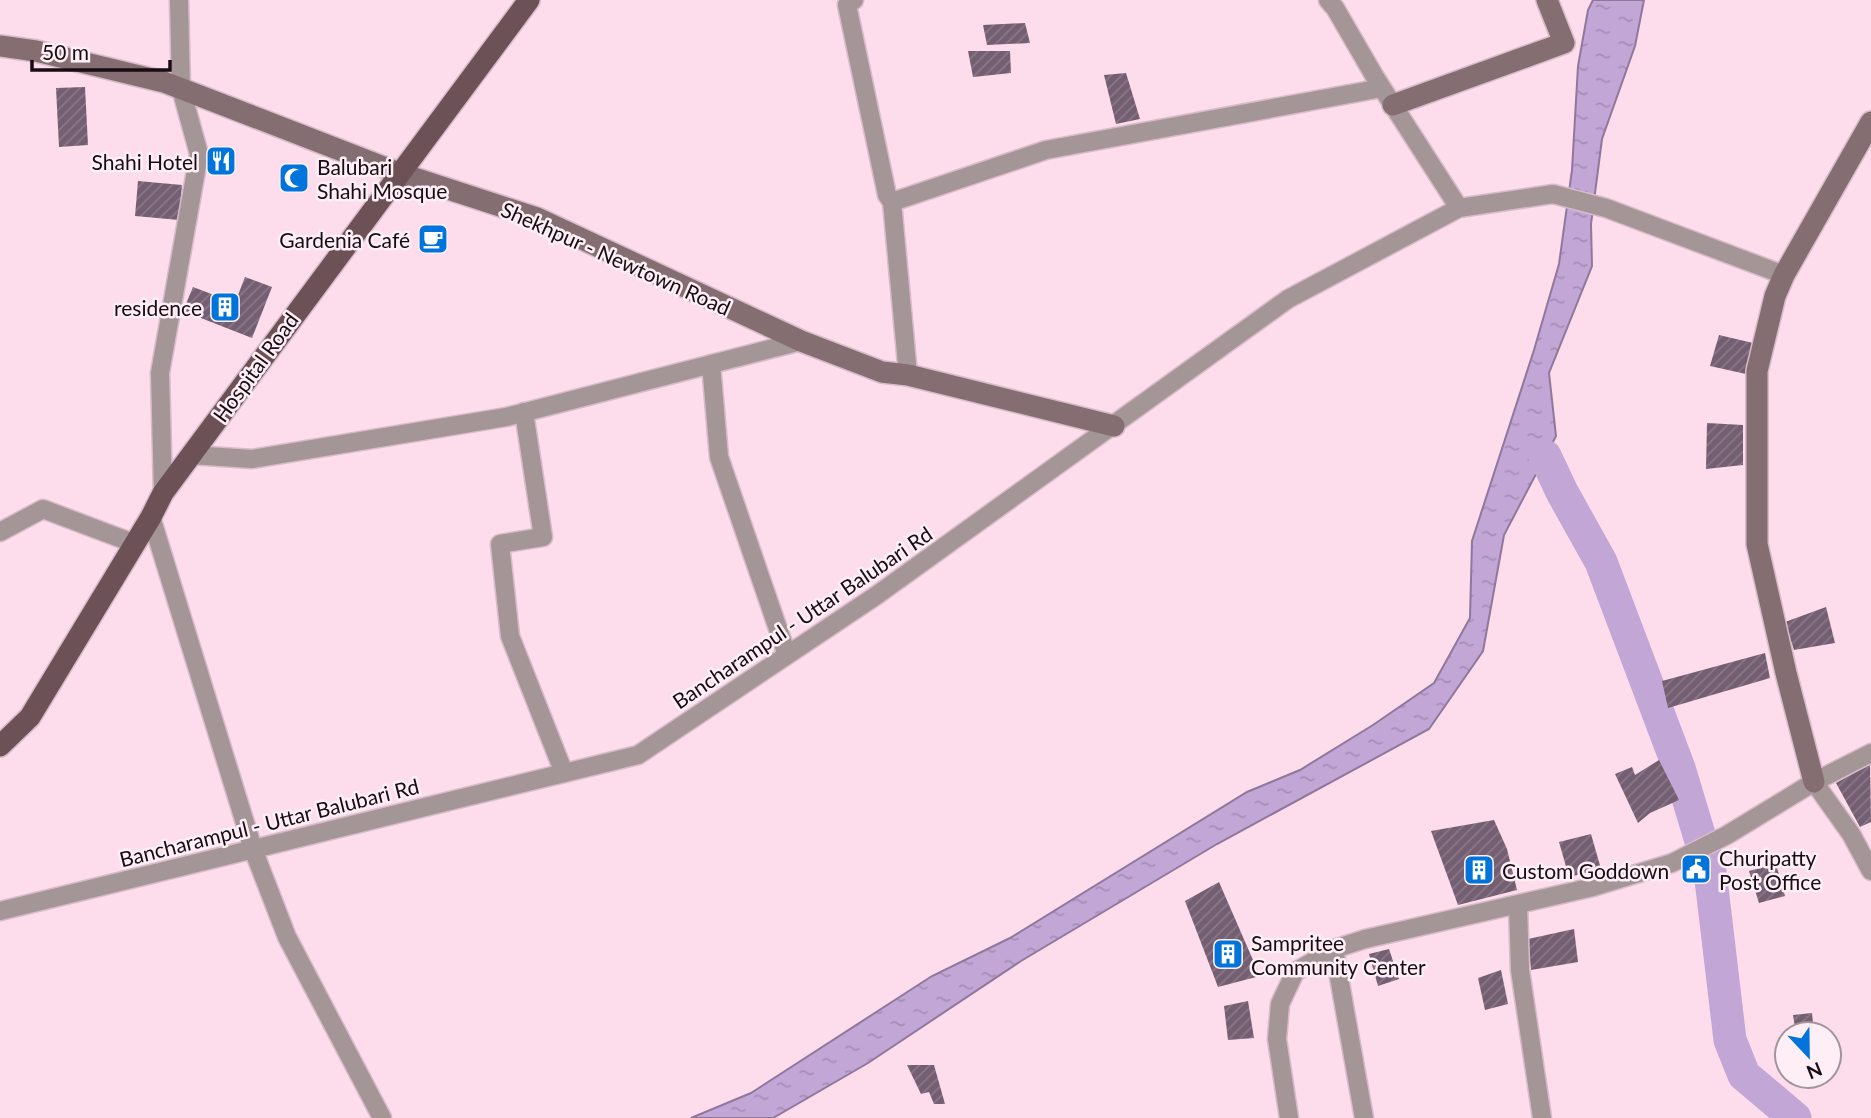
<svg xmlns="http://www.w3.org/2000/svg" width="1871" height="1118" font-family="Lato,sans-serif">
	<defs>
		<pattern id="water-ripples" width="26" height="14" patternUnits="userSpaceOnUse" patternTransform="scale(1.75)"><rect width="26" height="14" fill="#c2a6d6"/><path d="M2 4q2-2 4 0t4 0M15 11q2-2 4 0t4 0" fill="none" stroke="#a68eb7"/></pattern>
		<pattern id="building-hatch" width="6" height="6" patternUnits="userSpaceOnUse" patternTransform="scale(1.75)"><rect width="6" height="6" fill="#745e72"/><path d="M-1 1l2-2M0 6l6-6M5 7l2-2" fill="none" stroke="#897887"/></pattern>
	</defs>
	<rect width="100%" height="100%" fill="#fddceb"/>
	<path fill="url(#water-ripples)" stroke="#8f789b" stroke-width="2" d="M1593,0h51l-9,46 -33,93 -11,85 1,42 -43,107 7,63 -52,99 -21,116 -54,78 -212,115 -196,117 -153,102 -95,55h-82l60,-25 181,-117 78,-38 237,-146 53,-22 73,-45 61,-42 36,-65 2,-77 62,-191 25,-86 13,-94 6,-104 10,-56z"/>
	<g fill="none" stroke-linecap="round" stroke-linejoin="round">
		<path stroke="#c2a6d6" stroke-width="33" d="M1545,456l17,36 39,70 78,206 31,103 20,169 14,35 51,43"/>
	</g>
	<path fill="url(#building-hatch)" d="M1025,23l5,20 -43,2 -4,-20z
		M968,51h42l1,22 -38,4z
		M1126,73l14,46 -24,5 -12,-49z
		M85,87l3,58 -29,2 -3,-59z
		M138,181l44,4 -3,35 -44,-4z
		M245,277l27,10 -20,51 -69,-27 10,-24 42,16z
		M1719,335l34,8 -7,31 -36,-8z
		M1707,423l36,2v40l-37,4z
		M1826,607l9,36 -41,7 -9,-28z
		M1765,653l5,25 -102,30 -6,-27z
		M1659,760l20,40 -29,13 -12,10 -23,-49 17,-7 3,8z
		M1870,764l1,58 -11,5 -24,-44z
		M1494,820l13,29 10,41 -59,15 -27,-74z
		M1591,834l10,35 -32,8 -10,-35z
		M1776,864l9,32 -26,7 -10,-32z
		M1219,882l41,94 -42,11 -33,-86z
		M1574,929l4,33 -47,8 -3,-31z
		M1389,949l10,30 -21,7 -9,-32z
		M1501,970l7,34 -23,6 -7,-32z
		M1248,1001l6,37 -26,2 -4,-34z
		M1812,1013l2,21h-18l-3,-19z
		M907,1065h27l11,39h-11l-5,-12 -8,2z"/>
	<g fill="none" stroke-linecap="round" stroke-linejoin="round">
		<g stroke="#d8bbc8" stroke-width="21">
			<path id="street" d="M854,0l-7,5 40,190 5,7
				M1328,0l7,8 40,69 84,131
				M711,364l8,93 68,198
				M908,375l-16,-173 154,-52 336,-62
				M524,412l19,125 -43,7 10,92 54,137
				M191,455l61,4 254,-42 295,-76
				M163,493l-3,-120 39,-219 -18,-65 -2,-89
				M151,517l102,332 34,88 95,181
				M0,532l43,-23 90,34
				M1814,782l37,52 20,37
				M1518,905l2,65 22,148
				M0,911l638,-156 239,-160 411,-296 171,-91 94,-14 53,14 178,67
				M1334,949l30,169
				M1289,1118l-12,-79 3,-35 15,-32 39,-23 31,-10 228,-52 79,-24 55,-28 87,-53 57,-29"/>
		</g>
		<g stroke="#d8bbc8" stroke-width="24">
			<path id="secondary" d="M0,46l36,5 128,31 235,91 138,45 264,123 81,31 26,3 206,51
				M1393,105l171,-62 -17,-43
				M1814,782l-28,-109 -29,-129v-173l18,-75 9,-21 87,-153"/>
		</g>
		<g stroke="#d8bbc8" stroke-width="24">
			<path id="primary" d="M0,746l30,-29 121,-200 12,-24 366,-493"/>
		</g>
		<use href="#street" stroke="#a49597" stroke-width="18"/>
		<use href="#secondary" stroke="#846e71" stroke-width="21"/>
		<use href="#primary" stroke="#6c5257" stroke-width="21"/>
	</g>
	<defs>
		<g id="restaurant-square" transform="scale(1.575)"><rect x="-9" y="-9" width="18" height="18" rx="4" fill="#0074db" stroke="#fdeff5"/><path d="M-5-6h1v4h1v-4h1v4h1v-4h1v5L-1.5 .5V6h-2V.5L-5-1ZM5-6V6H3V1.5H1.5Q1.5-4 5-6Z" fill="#fff"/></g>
		<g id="mosque-square" transform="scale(1.575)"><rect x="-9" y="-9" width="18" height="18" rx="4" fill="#0074db" stroke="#fdeff5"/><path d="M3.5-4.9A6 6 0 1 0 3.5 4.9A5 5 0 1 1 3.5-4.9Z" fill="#fff"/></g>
		<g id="cafe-square" transform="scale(1.575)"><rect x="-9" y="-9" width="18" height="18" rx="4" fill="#0074db" stroke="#fdeff5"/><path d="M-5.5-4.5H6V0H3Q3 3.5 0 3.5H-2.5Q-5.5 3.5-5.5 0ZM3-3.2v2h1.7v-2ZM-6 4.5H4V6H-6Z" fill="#fff"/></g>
		<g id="building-square" transform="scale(1.575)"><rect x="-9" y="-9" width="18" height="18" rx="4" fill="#0074db" stroke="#fdeff5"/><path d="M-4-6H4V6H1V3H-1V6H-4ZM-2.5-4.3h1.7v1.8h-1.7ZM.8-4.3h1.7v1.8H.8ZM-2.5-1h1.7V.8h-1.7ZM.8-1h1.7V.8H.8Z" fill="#fff"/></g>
		<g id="civic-square" transform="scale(1.575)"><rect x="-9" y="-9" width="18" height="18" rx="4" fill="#0074db" stroke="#fdeff5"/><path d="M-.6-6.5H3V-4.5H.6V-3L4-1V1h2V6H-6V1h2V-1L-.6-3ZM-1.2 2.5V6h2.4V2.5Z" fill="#fff"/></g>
	</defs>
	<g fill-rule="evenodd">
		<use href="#restaurant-square" x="221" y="161"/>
		<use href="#mosque-square" x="294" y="178"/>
		<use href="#cafe-square" x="433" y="239"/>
		<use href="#building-square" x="225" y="307"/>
		<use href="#civic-square" x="1696" y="869"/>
		<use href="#building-square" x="1479" y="870"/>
		<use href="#building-square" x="1228" y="954"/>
	</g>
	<g text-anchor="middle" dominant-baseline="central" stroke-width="5" stroke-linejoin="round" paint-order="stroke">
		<g font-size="21" fill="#170c12" stroke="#fdeff5" text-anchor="start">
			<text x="198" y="161" text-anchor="end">Shahi Hotel</text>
			<text x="317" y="166">Balubari<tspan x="317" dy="24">Shahi Mosque</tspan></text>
			<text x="410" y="239" text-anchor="end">Gardenia Café</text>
			<text x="202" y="307" text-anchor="end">residence</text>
			<text x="1719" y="857">Churipatty<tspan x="1719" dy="24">Post Office</tspan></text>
			<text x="1502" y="870">Custom Goddown</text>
			<text x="1251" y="942">Sampritee<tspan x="1251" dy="24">Community Center</tspan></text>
		</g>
		<g font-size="21" fill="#170c12" stroke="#fdeff5">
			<text transform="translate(616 258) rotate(24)">Shekhpur - Newtown Road</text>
			<text transform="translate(255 367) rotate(-54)">Hospital Road</text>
			<text transform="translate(802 617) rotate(-34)">Bancharampul - Uttar Balubari Rd</text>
			<text transform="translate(269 822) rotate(-14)">Bancharampul - Uttar Balubari Rd</text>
		</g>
	</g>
	<g transform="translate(1808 1055) rotate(158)"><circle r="33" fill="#fdeff5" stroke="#a1949a" stroke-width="2"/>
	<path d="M0-5L12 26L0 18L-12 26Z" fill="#0074db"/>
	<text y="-10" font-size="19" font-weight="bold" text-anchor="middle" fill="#170c12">N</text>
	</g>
	<path d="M32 60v10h138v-10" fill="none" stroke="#170c12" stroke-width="3.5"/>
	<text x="42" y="60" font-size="21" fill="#170c12" stroke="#fdeff5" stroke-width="5" paint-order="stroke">50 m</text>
</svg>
